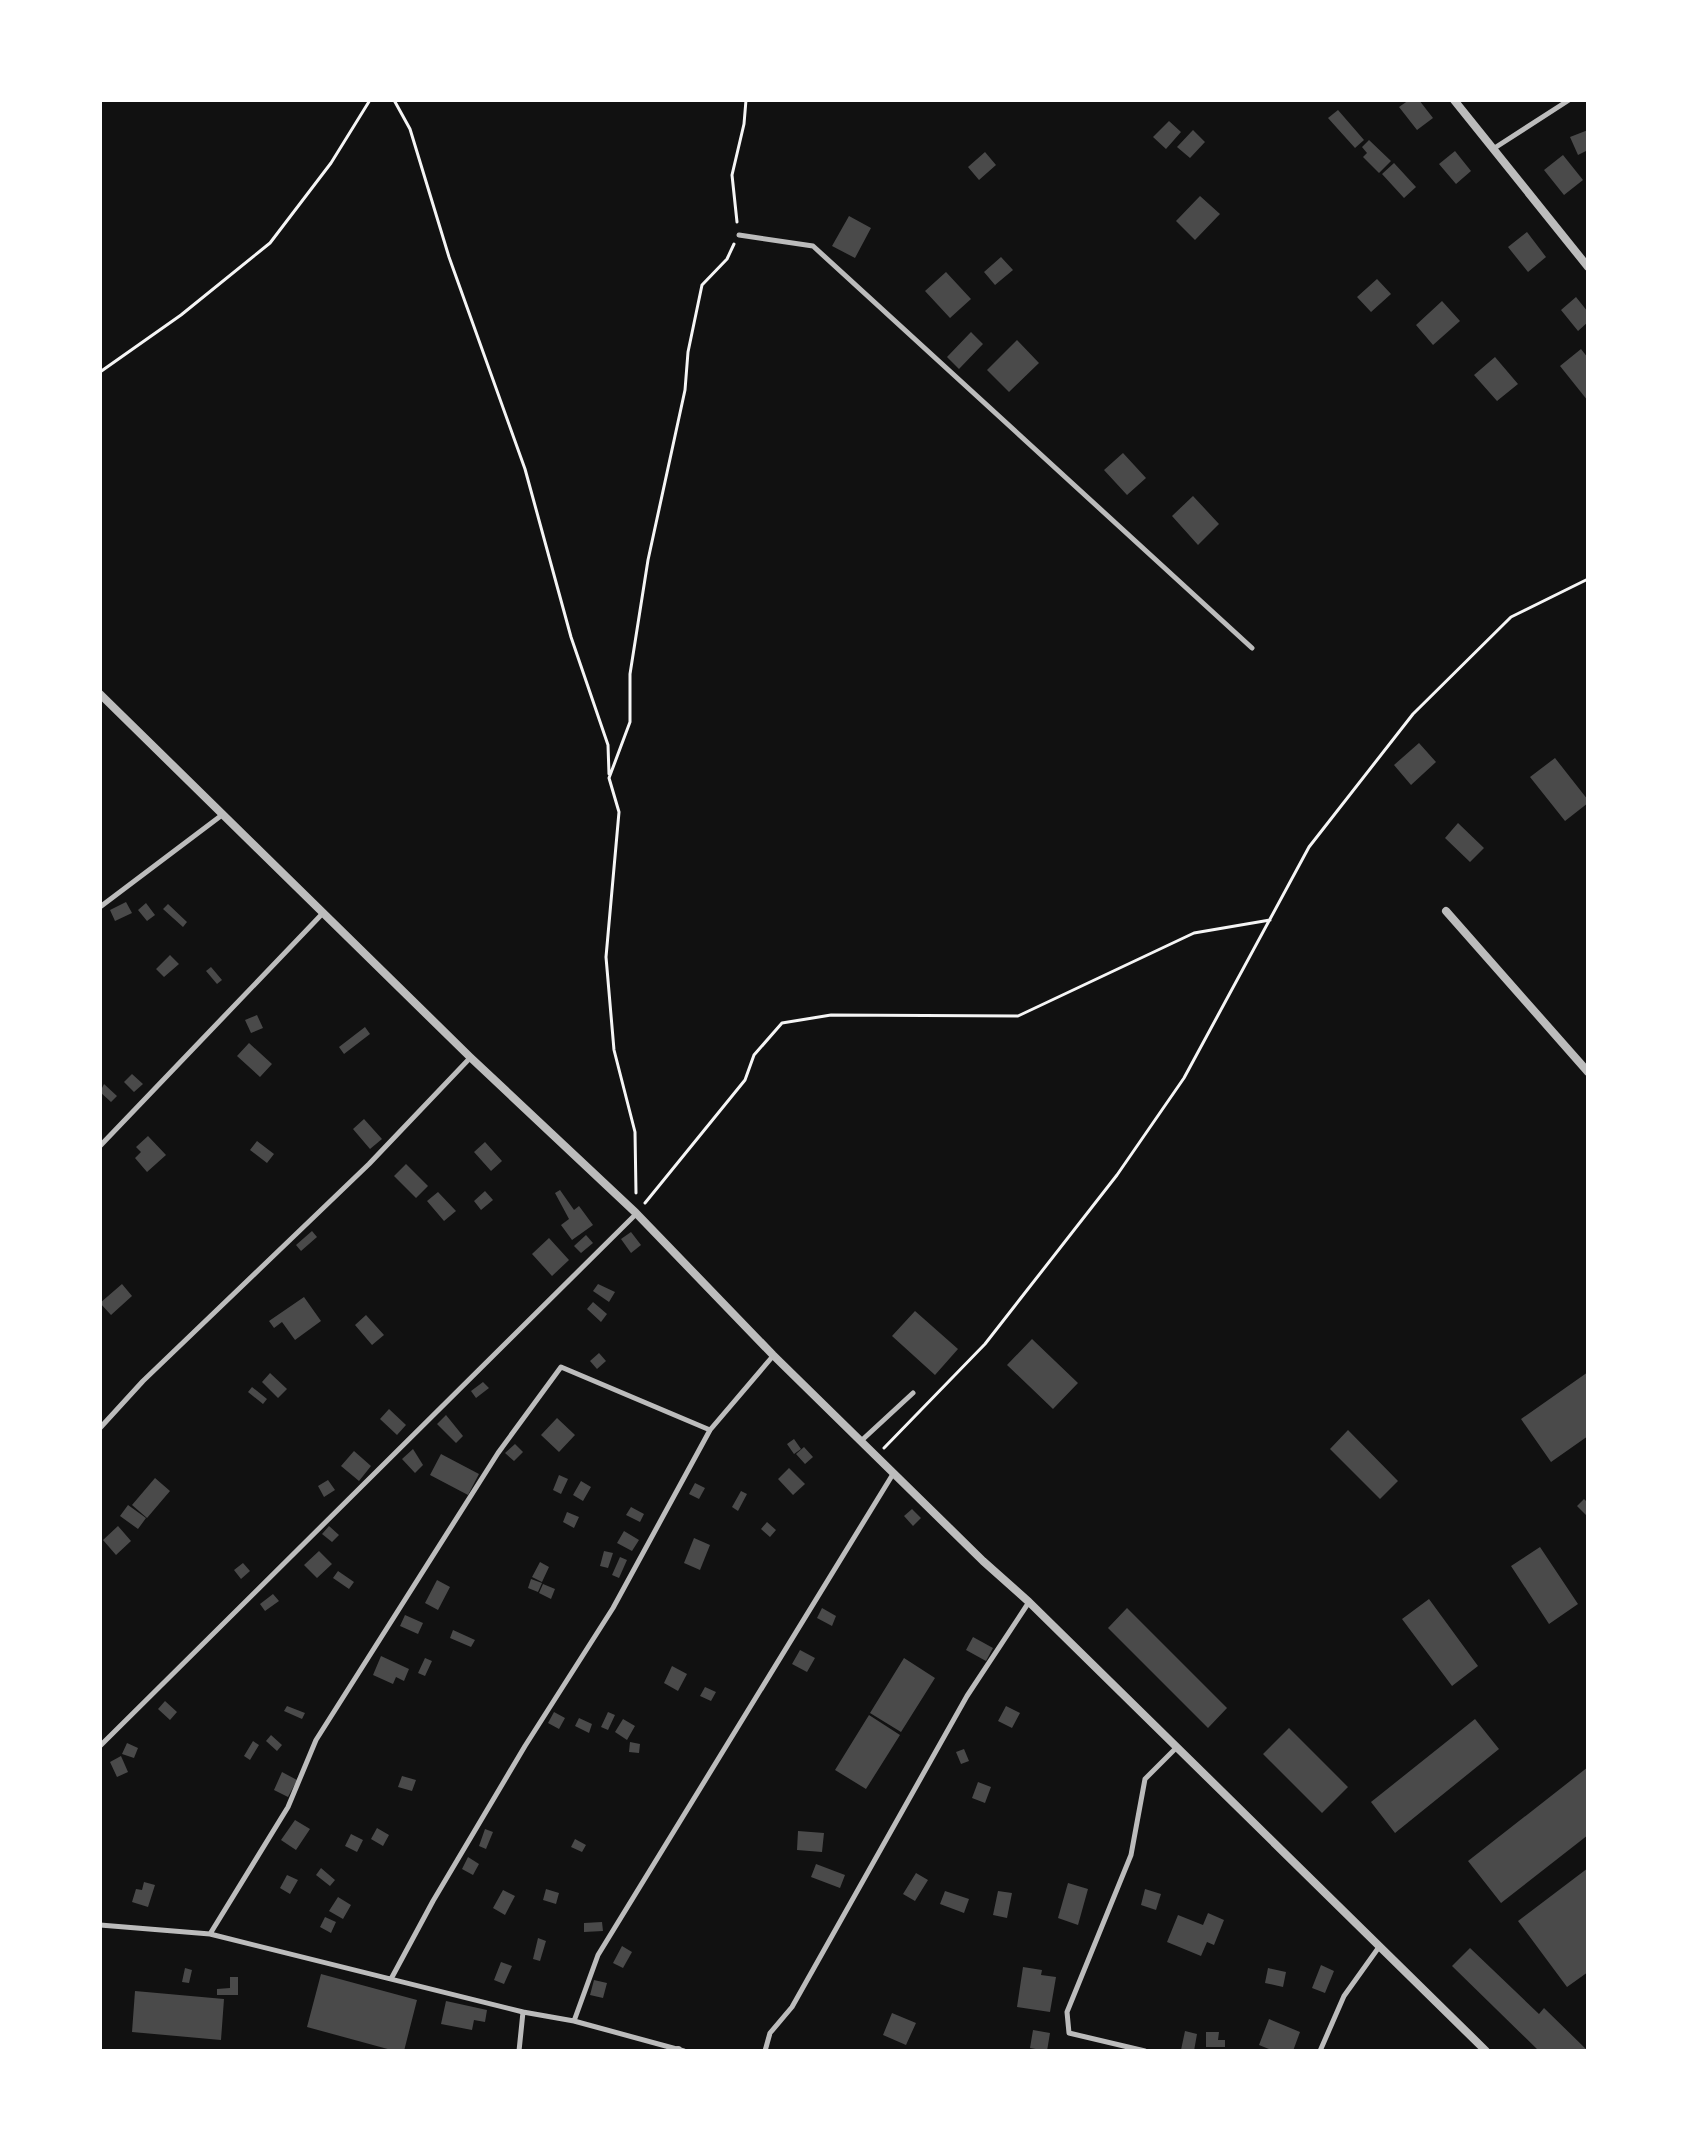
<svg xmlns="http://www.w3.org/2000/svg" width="1688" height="2151" font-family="Montserrat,sans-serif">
	<rect width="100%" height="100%" fill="#111"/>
	<path fill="#4a4a4a" d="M1409,100h10l14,18 -16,12 -18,-23z
		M1338,110l26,30 -9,8 -27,-30z
		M1169,121l12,11 -15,17 -13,-12z
		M1193,130l12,12 -15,16 -13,-11z
		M1588,130v20l-10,5 -8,-18z
		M1369,140l22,21 -12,12 -16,-16 4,-4 -5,-6z
		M1455,151l16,20 -15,13 -17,-20z
		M985,152l11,13 -17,15 -11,-13z
		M1563,155l20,25 -19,15 -20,-25z
		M1394,163l22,24 -12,11 -22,-24z
		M1200,196l20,18 -25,26 -19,-19z
		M849,216l22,12 -16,30 -23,-12z
		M1527,232l19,25 -18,15 -20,-25z
		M1001,257l12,13 -18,15 -11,-13z
		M946,272l25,27 -21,19 -25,-27z
		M1377,279l14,15 -20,18 -14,-15z
		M1576,297l12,15v10l-10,9 -17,-21z
		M1442,301l18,20 -27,24 -17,-20z
		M971,332l12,12 -24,25 -12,-12z
		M1017,340l22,23 -30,29 -22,-22z
		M1581,349l7,9v43l-28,-35z
		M1495,357l23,27 -21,17 -23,-26z
		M1123,453l23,25 -19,17 -23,-25z
		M1193,496l26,28 -21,21 -26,-29z
		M1419,743l17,19 -25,23 -17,-20z
		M1555,758l33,42v3l-23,18 -35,-44z
		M1458,823l26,25 -14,14 -25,-24z
		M126,902l6,11 -17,8 -5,-11z
		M146,903l9,12 -8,6 -9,-11z
		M168,904l19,18 -4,5 -20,-18z
		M170,955l9,9 -15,13 -8,-8z
		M211,967l11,13 -5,4 -11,-13z
		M257,1015l6,13 -12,5 -6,-13z
		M365,1027l5,7 -26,20 -5,-7z
		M249,1043l23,21 -12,13 -23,-21z
		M132,1074l11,10 -9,8 -10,-10z
		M104,1084l13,12 -6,6 -11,-10z
		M364,1119l18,20 -12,10 -17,-20z
		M148,1136l18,19 -19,17 -12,-14 6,-6 -5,-5z
		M257,1141l17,13 -7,9 -17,-13z
		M485,1142l17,19 -11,10 -17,-19z
		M406,1164l22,22 -12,12 -22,-22z
		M560,1190l14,20 5,-4 14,19 -21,15 -11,-15 8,-6 -14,-26z
		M485,1191l8,9 -12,10 -7,-9z
		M438,1192l18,19 -12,10 -17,-20z
		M312,1231l5,6 -16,14 -5,-6z
		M631,1232l10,13 -10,8 -10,-14z
		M586,1235l7,8 -12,10 -7,-7z
		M549,1238l20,22 -17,16 -20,-22z
		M122,1284l10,12 -21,19 -11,-12z
		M598,1284l17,8 -6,10 -16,-11z
		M304,1297l17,24 -26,19 -13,-18 -8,6 -5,-7z
		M593,1302l14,12 -6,8 -14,-13z
		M915,1311l43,38 -23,26 -43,-39z
		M366,1315l18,20 -12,10 -17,-20z
		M1032,1339l46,44 -25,26 -46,-44z
		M599,1353l7,8 -9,8 -7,-8z
		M1588,1372v64l-37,26 -30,-43z
		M270,1373l17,16 -9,9 -16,-16z
		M483,1382l6,6 -13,10 -5,-7z
		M252,1387l15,12 -4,5 -15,-12z
		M389,1409l17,16 -9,10 -17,-16z
		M446,1415l17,21 -7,7 -19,-19z
		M557,1418l18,17 -16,17 -18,-17z
		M1348,1430l50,51 -18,18 -50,-50z
		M794,1439l7,10 -7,5 -7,-10z
		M515,1444l8,8 -9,9 -9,-8z
		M804,1447l9,10 -8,7 -9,-10z
		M413,1449l10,16 -8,8 -13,-14z
		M354,1451l17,15 -12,15 -18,-15z
		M441,1454l38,20 -11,21 -38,-20z
		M789,1468l16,16 -12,11 -15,-16z
		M559,1475l9,4 -7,15 -8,-4z
		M155,1478l15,13 -23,27 -15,-13z
		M328,1480l7,10 -11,7 -6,-11z
		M581,1481l10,6 -8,14 -10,-6z
		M695,1483l10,5 -6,11 -10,-5z
		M741,1491l6,3 -9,17 -6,-4z
		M1584,1499l4,4v14l-11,-11z
		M128,1505l18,13 -8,11 -18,-13z
		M631,1507l13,7 -4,8 -14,-7z
		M912,1509l9,9 -8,8 -9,-10z
		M567,1512l12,5 -5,11 -11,-6z
		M767,1522l9,8 -6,7 -9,-8z
		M118,1526l13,15 -15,14 -13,-15z
		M329,1526l10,9 -7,7 -10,-8z
		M624,1531l15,9 -7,11 -15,-8z
		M694,1538l16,7 -10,25 -16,-7z
		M1540,1547l38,57 -29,20 -38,-58z
		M319,1551l13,13 -15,14 -13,-13z
		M604,1551l9,2 -5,15 -8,-2z
		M620,1557l7,3 -8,18 -7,-3z
		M540,1562l9,5 -7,15 -10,-5z
		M243,1563l7,8 -9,8 -7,-9z
		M338,1571l16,11 -5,7 -16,-11z
		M531,1579l11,4 -4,9 -10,-4z
		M437,1580l13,7 -12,23 -13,-7z
		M543,1584l12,5 -4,10 -12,-6z
		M273,1594l6,7 -14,10 -5,-7z
		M1429,1599l49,67 -26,20 -50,-67z
		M822,1608l14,8 -4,10 -15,-8z
		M1127,1608l100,100 -19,20 -100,-100z
		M405,1615l18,8 -5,11 -18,-8z
		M453,1630l22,10 -4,7 -21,-9z
		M973,1637l20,11 -7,13 -20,-11z
		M800,1650l15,8 -8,14 -15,-8z
		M381,1656l28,13 -5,12 -8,-4 -3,7 -20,-9z
		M425,1658l7,3 -7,15 -7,-3z
		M904,1658l31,20 -34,54 -31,-19z
		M672,1666l15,8 -9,17 -14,-8z
		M705,1687l11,5 -5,9 -11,-5z
		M165,1701l12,11 -7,8 -12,-11z
		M287,1706l18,7 -3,6 -18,-8z
		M1006,1706l14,7 -8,15 -14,-7z
		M554,1712l11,6 -6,11 -11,-6z
		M608,1712l7,3 -7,15 -7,-3z
		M869,1715l31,20 -34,54 -31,-19z
		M579,1718l13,6 -3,9 -14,-7z
		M623,1719l12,7 -8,14 -12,-8z
		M1475,1719l24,30 -104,84 -24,-31z
		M1289,1728l59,59 -26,26 -59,-59z
		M271,1735l11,10 -5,6 -11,-10z
		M253,1741l6,4 -9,15 -6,-4z
		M630,1742l10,2 -1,9 -10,-1z
		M127,1743l11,5 -4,10 -12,-4z
		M964,1749l5,12 -8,3 -5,-12z
		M121,1756l7,16 -11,5 -7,-15z
		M1588,1767v68l-87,68 -33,-42z
		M282,1772l15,8 -9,17 -14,-7z
		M402,1776l14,4 -4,11 -14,-4z
		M978,1782l13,5 -6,16 -13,-5z
		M295,1820l15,9 -14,21 -15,-10z
		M377,1828l12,7 -6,11 -12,-7z
		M485,1829l8,3 -7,17 -7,-3z
		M798,1831l26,2 -2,19 -25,-2z
		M351,1834l12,6 -6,12 -12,-6z
		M575,1839l11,6 -4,7 -11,-5z
		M468,1857l11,7 -6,11 -11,-6z
		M816,1864l29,11 -5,13 -29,-11z
		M321,1868l14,12 -5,6 -14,-11z
		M1588,1868v104l-21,15 -49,-66z
		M916,1873l12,7 -13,21 -12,-7z
		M287,1875l11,5 -8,14 -10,-6z
		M144,1882l11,3 -7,22 -16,-5 4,-13 6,1z
		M1068,1883l20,6 -10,36 -20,-7z
		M546,1889l13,4 -3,11 -13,-4z
		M1145,1889l16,5 -5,16 -15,-5z
		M503,1890l12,6 -10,19 -12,-7z
		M945,1891l24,8 -5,14 -24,-9z
		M998,1891l14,2 -5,25 -14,-3z
		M338,1897l13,8 -8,14 -14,-8z
		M1208,1913l16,7 -10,25 -7,-3 -6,14 -34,-14 11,-27 25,10z
		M325,1917l11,5 -5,11 -11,-6z
		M602,1922l1,9 -19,1v-9z
		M538,1938l8,3 -6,20 -7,-2z
		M622,1946l10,6 -9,16 -10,-5z
		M1470,1948l69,66 5,-6 44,43h-49l-87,-85z
		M501,1962l11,4 -8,18 -10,-4z
		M1321,1965l13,6 -9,22 -13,-5z
		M1023,1967l19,3 -1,5 15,2 -6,35 -33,-5z
		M185,1968l7,2 -3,13 -7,-1z
		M1268,1968l18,4 -3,15 -18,-4z
		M321,1974l96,26 -13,51h-9l-88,-24z
		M230,1977h8v18h-21v-6l13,-1z
		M594,1980l13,3 -4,15 -13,-3z
		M135,1991l89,8 -3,41 -89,-8z
		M446,2001l41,9 -2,12 -11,-2 -2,10 -31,-6z
		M892,2013l24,10 -10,22 -23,-10z
		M1269,2019l31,13 -7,19h-19l-15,-6z
		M1033,2030l17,3 -3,18 -17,-3z
		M1185,2031l12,3 -3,17 -13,-1z
		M1206,2032h13l-1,8h7v7h-19z"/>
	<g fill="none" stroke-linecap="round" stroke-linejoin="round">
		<path stroke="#f5f5f5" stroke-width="3" d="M394,100l16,29 39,128 76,212 46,168 37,108 1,29
			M737,222l-5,-47 12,-51 2,-24
			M100,372l81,-57 89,-72 61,-80 39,-63
			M636,1193l-1,-61 -21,-82 -8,-93 13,-145 -10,-34 21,-56v-48l18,-114 37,-170 3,-38 14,-67 25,-26 7,-15
			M645,1203l100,-123 9,-25 28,-32 49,-8 187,1 176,-83 76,-13
			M884,1448l101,-104 132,-169 67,-97 125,-231 104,-133 98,-97 77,-38"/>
		<path stroke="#bcbcbc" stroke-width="5" d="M1493,149l76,-49
			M739,235l74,11 439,402
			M100,907l122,-92
			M100,1146l223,-233
			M100,1428l43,-47 226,-217 101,-106
			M861,1441l52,-48
			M100,1746l536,-532
			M100,1925l110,9 313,78 -4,39
			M210,1934l78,-127 28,-67 182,-287 63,-86 149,63
			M391,1979l42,-78 92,-155 88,-138 97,-178 63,-74
			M523,2012l51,9 24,-66 295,-481
			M574,2021l110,30
			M765,2051l5,-18 22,-26 175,-311 62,-94
			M1145,2051l-76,-18 -2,-21 64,-157 14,-76 31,-31
			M1320,2051l24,-55 35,-49"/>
		<path stroke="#bcbcbc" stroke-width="8" d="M1454,100l134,167
			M100,694l370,363 166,156 137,142 210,206 46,41 457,449
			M1446,911l142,161
			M678,2051v-1"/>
	</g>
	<rect width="1688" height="2151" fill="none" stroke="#ffffff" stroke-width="204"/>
</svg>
